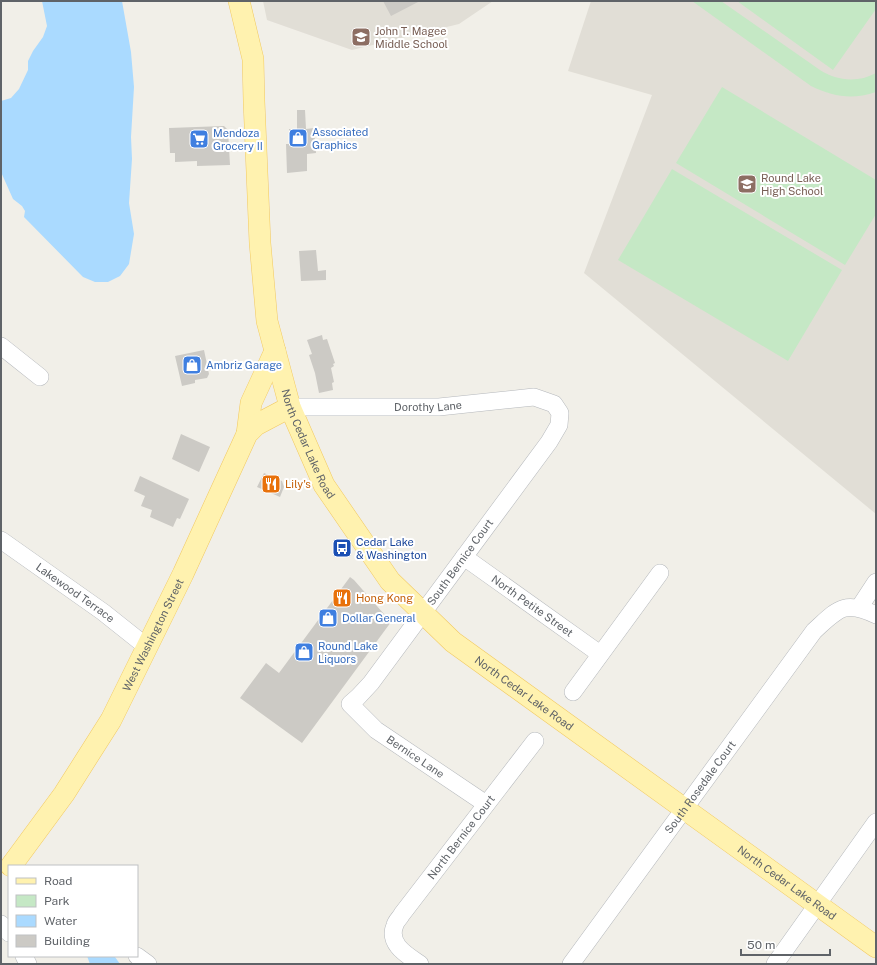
<svg xmlns="http://www.w3.org/2000/svg" width="877" height="965" font-family="'Public Sans',sans-serif">
	<rect width="100%" height="100%" fill="#f1efe8"/>
	<path fill="#e1ded6" d="M263,1h230l-34,23 -107,26 -85,-30z
		M591,1h285v513l-292,-241 68,-178 -84,-24z"/>
	<path fill="#c5e8c5" d="M692,1h29l99,69c17,11 38,13 56,3v19c-24,8 -42,5 -65,-6z
		M737,1h139v8l-43,61z
		M722,87l154,93v34l-31,51 -169,-102z
		M672,169l170,101 -54,91 -170,-101z"/>
	<path fill="#aadaff" d="M42,1h80l9,51 3,35 -3,50 1,22 -3,44 5,31 -5,30 -9,12 -12,6h-13l-12,-5 -59,-60 1,-6 -3,-5 -9,-7 -12,-27v-71l10,-3 8,-9 9,-19v-9l5,-10 10,-14 4,-11z
		M87,956h26l2,1 5,7h-30z"/>
	<path fill="#cccac5" d="M383,1h37l-29,15z
		M297,110h8l1,19 8,-1 2,25 -9,1v17l-20,2 -1,-29h3v-15h8z
		M224,126l4,4 2,35 -33,1v-5l-22,1v-9h-5l-1,-25z
		M316,250l2,21 8,-1v10l-25,1 -2,-30z
		M322,335l1,5 4,-1 8,24 -2,1 1,2 -3,2 3,14 -2,1 1,7 -14,3 -4,-20 -6,-18 3,-1 -5,-14z
		M204,350l5,24 -2,4 -12,2v3l-13,3 -7,-30z
		M181,434l29,13 -11,25 -27,-13z
		M264,473l18,8 2,6 -4,10 -23,-10z
		M140,476l49,23 -9,20 -3,-1 -4,9 -23,-10 2,-7 -11,-4 4,-10 -11,-5z
		M350,577l4,3 37,42 -89,121 -62,-45 26,-35 13,10z"/>
	<g fill="none" stroke-linecap="round" stroke-linejoin="round">
		<g stroke="#b5b8bc" stroke-width="18">
			<g id="minor">
				<path d="M1,346l39,31"/>
				<path id="s1" d="M290,407h149l95,-10 20,7 6,9 -1,12 -10,17 -178,241 -13,14 -8,7 26,26 110,74"/>
				<path id="s2" d="M1,540l102,72 44,35"/>
				<path id="s3" d="M464,557l136,97"/>
				<path d="M859,608l17,-26"/>
				<path d="M573,692l87,-119"/>
				<path d="M1,924l8,9"/>
				<path d="M24,956l4,8"/>
				<path d="M137,956l11,8"/>
				<path id="s4" d="M420,964c-13,-9 -33,-20 -25,-39 1,-4 5,-7 7,-11l133,-173"/>
				<path id="s5" d="M571,964l243,-333c23,-21 30,-32 62,-16"/>
				<path d="M775,964l101,-142"/>
			</g>
		</g>
		<g stroke="#f2c960" stroke-width="22">
			<g id="major">
				<path id="s6" d="M239,1l14,58 1,42 6,142 7,78 23,86 34,78 66,96 63,61 423,305"/>
				<path d="M247,434l4,-31 24,-52"/>
				<path id="s7" d="M11,866l53,-72 47,-74 72,-146 64,-140 9,-9 34,-18"/>
			</g>
		</g>
		<use href="#minor" stroke="#fff" stroke-width="17"/>
		<use href="#major" stroke="#fff2af" stroke-width="21"/>
	</g>
	<defs>
		<g id="school-square" transform="scale(1)"><rect x="-9" y="-9" width="18" height="18" rx="4" fill="#8d6e63" stroke="#fff"/><path d="M0-5L7-2L0 1L-7-2ZM-4 1L0 2.5L4 1V4Q0 6-4 4Z" fill="#fff"/></g>
		<g id="shop-square" transform="scale(1)"><rect x="-9" y="-9" width="18" height="18" rx="4" fill="#3f7fe0" stroke="#fff"/><path d="M-5-2.5h2.3a2.7 3.5 0 0 1 5.4 0H5L5.5 6h-11ZM-1.5-2.5h3a1.5 2.3 0 0 0-3 0Z" fill="#fff"/></g>
		<g id="supermarket-square" transform="scale(1)"><rect x="-9" y="-9" width="18" height="18" rx="4" fill="#3f7fe0" stroke="#fff"/><path d="M-6-5.5h2.5l.6 2H6L4.5 2H-2.5L-4.4-4H-6ZM-1.5 3.2a1.3 1.3 0 1 0 .1 0ZM3 3.2a1.3 1.3 0 1 0 .1 0Z" fill="#fff"/></g>
		<g id="restaurant-square" transform="scale(1)"><rect x="-9" y="-9" width="18" height="18" rx="4" fill="#e8710a" stroke="#fff"/><path d="M-5-6h1v4h1v-4h1v4h1v-4h1v5L-1.5 .5V6h-2V.5L-5-1ZM5-6V6H3V1.5H1.5Q1.5-4 5-6Z" fill="#fff"/></g>
		<g id="bus-square" transform="scale(1)"><rect x="-9" y="-9" width="18" height="18" rx="4" fill="#1a4fb4" stroke="#fff"/><path d="M-5-6H5V4H4V6H2V4H-2V6H-4V4H-5ZM-3.5-4V0h7V-4ZM-3.5 1.2v1.5H-2V1.2ZM2 1.2v1.5H3.5V1.2Z" fill="#fff"/></g>
	</defs>
	<g fill-rule="evenodd">
		<use href="#school-square" x="361" y="37"/>
		<use href="#shop-square" x="298" y="138"/>
		<use href="#supermarket-square" x="199" y="139"/>
		<use href="#school-square" x="747" y="184"/>
		<use href="#shop-square" x="192" y="365"/>
		<use href="#restaurant-square" x="271" y="484"/>
		<use href="#bus-square" x="342" y="548"/>
		<use href="#restaurant-square" x="342" y="598"/>
		<use href="#shop-square" x="328" y="618"/>
		<use href="#shop-square" x="304" y="652"/>
	</g>
	<g text-anchor="middle" dominant-baseline="central" stroke-width="4" stroke-linejoin="round" paint-order="stroke">
		<g font-size="11" fill="#785e54" stroke="#fff" text-anchor="start">
			<text x="375" y="31">John T. Magee<tspan x="375" dy="13">Middle School</tspan></text>
			<text x="761" y="178">Round Lake<tspan x="761" dy="13">High School</tspan></text>
		</g>
		<g font-size="11" fill="#366cbe" stroke="#fff" text-anchor="start">
			<text x="312" y="132">Associated<tspan x="312" dy="13">Graphics</tspan></text>
			<text x="213" y="133">Mendoza<tspan x="213" dy="13">Grocery II</tspan></text>
			<text x="206" y="365">Ambriz Garage</text>
			<text x="342" y="618">Dollar General</text>
			<text x="318" y="646">Round Lake<tspan x="318" dy="13">Liquors</tspan></text>
		</g>
		<g font-size="11" fill="#5f6368" stroke="#fff">
			<text stroke="none"><textPath href="#s1" startOffset="138">Dorothy Lane</textPath></text>
			<text stroke="none"><textPath href="#s6" startOffset="452">North Cedar Lake Road</textPath></text>
			<text transform="translate(460 562) rotate(-54)">South Bernice Court</text>
			<text stroke="none"><textPath href="#s2" startOffset="91">Lakewood Terrace</textPath></text>
			<text stroke="none"><textPath href="#s3" startOffset="84">North Petite Street</textPath></text>
			<text stroke="none"><textPath href="#s7" startOffset="272">West Washington Street</textPath></text>
			<text stroke="none"><textPath href="#s6" startOffset="788">North Cedar Lake Road</textPath></text>
			<text stroke="none"><textPath href="#s1" startOffset="722">Bernice Lane</textPath></text>
			<text stroke="none"><textPath href="#s5" startOffset="219">South Rosedale Court</textPath></text>
			<text stroke="none"><textPath href="#s4" startOffset="161">North Bernice Court</textPath></text>
			<text stroke="none"><textPath href="#s6" startOffset="1112">North Cedar Lake Road</textPath></text>
		</g>
		<g font-size="11" fill="#c56008" stroke="#fff" text-anchor="start">
			<text x="285" y="484">Lily's</text>
			<text x="356" y="598">Hong Kong</text>
		</g>
		<g font-size="11" fill="#164399" stroke="#fff" text-anchor="start">
			<text x="356" y="542">Cedar Lake<tspan x="356" dy="13">&amp; Washington</tspan></text>
		</g>
	</g>
	<rect width="877" height="965" fill="none" stroke="#5f6368" stroke-width="4"/>
	<rect x="8" y="865" width="130" height="92" fill="#ffffff" stroke="#bfc1c3"/>
	<rect x="16" y="878" width="20" height="6" fill="#fff2af" stroke="#bfc1c3"/>
	<text x="44" y="885" font-size="12" fill="#5f6368">Road</text>
	<rect x="16" y="895" width="20" height="12" fill="#c5e8c5" stroke="#bfc1c3"/>
	<text x="44" y="905" font-size="12" fill="#5f6368">Park</text>
	<rect x="16" y="915" width="20" height="12" fill="#aadaff" stroke="#bfc1c3"/>
	<text x="44" y="925" font-size="12" fill="#5f6368">Water</text>
	<rect x="16" y="935" width="20" height="12" fill="#cccac5" stroke="#bfc1c3"/>
	<text x="44" y="945" font-size="12" fill="#5f6368">Building</text>
	<path d="M741 949v6h89v-6" fill="none" stroke="#5f6368" stroke-width="2"/>
	<text x="747" y="949" font-size="12" fill="#5f6368" stroke="#ffffff" stroke-width="3" paint-order="stroke">50 m</text>
</svg>
